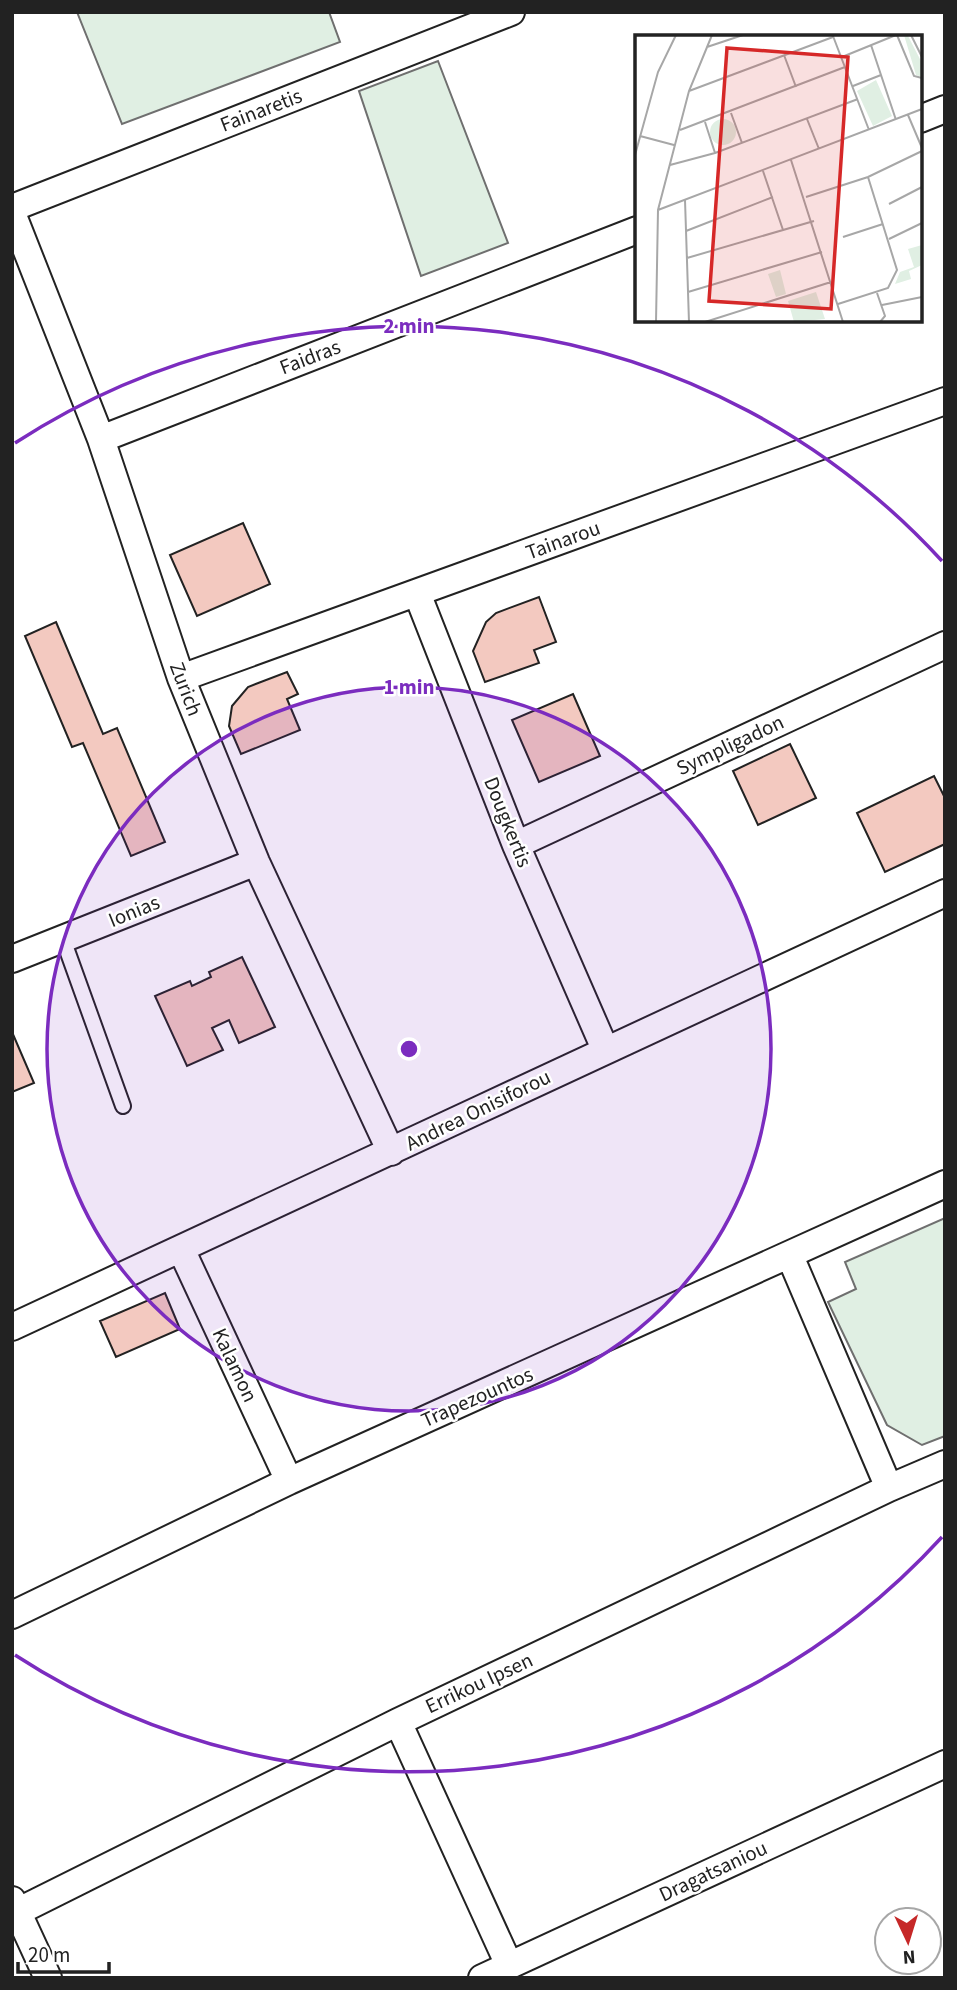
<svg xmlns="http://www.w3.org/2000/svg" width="957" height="1990" font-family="'Source Sans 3',sans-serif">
	<rect width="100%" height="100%" fill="#fff"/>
	<path fill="#e0efe3" stroke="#6f6f6f" stroke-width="2" d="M77,12h252l11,30 -218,82z
		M438,61l70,182 -87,33 -62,-185z
		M945,1218v218l-23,9 -35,-20 -59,-123 28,-13 -11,-27z"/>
	<path fill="#f3c9c0" stroke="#222" stroke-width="2" d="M243,523l27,61 -73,32 -27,-61z
		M539,597l17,45 -22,8 5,13 -54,19 -12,-31 13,-29 10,-9z
		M56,622l47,112 14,-6 48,114 -34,14 -48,-113 -11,4 -47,-111z
		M287,672l11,22 -11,5 13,31 -59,24 -12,-28 3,-20 16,-19z
		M573,694l27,62 -61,26 -27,-62z
		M790,744l26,54 -58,27 -25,-54z
		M934,776l11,22v46l-60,28 -28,-59z
		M242,957l33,70 -36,16 -10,-23 -17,8 11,22 -36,16 -32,-70 35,-15 2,5 19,-9 -2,-5z
		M12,1032l22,51 -22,9z
		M165,1293l15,36 -64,28 -16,-36z"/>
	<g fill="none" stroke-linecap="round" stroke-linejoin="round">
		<g stroke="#222" stroke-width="18">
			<path id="lane" d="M63,939l60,167"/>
		</g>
		<g stroke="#222" stroke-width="30">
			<path id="street" d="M920,119l25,-10
				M12,208l499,-196
				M12,213l89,226 80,239 75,184 135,290
				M101,439l536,-209
				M417,593l99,252 89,204
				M181,678l764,-277
				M516,845l429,-200
				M12,959l244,-97
				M181,1249l108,232
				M790,1256l99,232
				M12,1327c312,-143 621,-291 933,-434
				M12,1615l277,-134 656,-297
				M398,1722l111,243
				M12,1900l36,78
				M17,1912l381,-190 491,-234 56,-24
				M482,1978l463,-214"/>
		</g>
		<use href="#lane" stroke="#fff" stroke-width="14"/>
		<use href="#street" stroke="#fff" stroke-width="26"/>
	</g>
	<circle cx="409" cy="1049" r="362" fill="#7b2cbf" fill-opacity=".12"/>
	<g fill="none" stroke="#7b2cbf" stroke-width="3.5">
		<circle cx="409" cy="1049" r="362"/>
		<path d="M942 1537A723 723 0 0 1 15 1655M15 443A723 723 0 0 1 942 561"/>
	</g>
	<g text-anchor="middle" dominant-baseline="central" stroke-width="5" stroke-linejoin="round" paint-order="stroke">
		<g font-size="21" fill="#222" stroke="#fff">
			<text transform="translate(261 110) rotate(-21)">Fainaretis</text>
			<text transform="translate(310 357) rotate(-21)">Faidras</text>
			<text transform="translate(563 540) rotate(-20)">Tainarou</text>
			<text transform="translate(186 689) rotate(69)">Zurich</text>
			<text transform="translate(730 745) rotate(-25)">Sympligadon</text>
			<text transform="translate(508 822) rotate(68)">Dougkertis</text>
			<text transform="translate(134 911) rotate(-22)">Ionias</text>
			<text transform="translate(478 1110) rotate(-26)">Andrea Onisiforou</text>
			<text transform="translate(235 1365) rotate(65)">Kalamon</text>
			<text transform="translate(477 1397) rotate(-24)">Trapezountos</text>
			<text transform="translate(479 1683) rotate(-25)">Errikou Ipsen</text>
			<text transform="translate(713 1871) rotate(-25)">Dragatsaniou</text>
		</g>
	</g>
	<g transform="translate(635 35)">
		<rect width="287" height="287" fill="#fff"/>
		<path d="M269,0l4,1 14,27v14l-6,-2zM241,45l16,36 -19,10 -16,-35zM75 97a13 13 0 1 1 26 0a13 13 0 1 1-26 0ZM287,210v20l-13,6 2,8 -16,5 5,-12 14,-5 -6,-18zM145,235l6,24 -10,3 -8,-23zM181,257l9,27 -31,3 -6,-21z" fill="#e0efe3"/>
		<path fill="none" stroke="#a7a7a7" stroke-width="2" d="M262,0l17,41 8,2M276,0l11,22M198,1l36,94M236,10l25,75M72,12l36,-12M149,20l12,32M207,22l54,-22M218,51l28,-11M54,56l144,-54M96,78l11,30M273,80l14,33M172,84l12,30M70,87l10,31M45,95l165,-63M5,101l34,9M0,120l23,-83 18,-37M156,125l52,162M35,130l45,-12 143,-54M128,136l20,59M171,162l62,-20 54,-26M50,165l4,122M254,169l33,-17M23,175l264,-101M51,196l87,-34M208,202l40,-13M254,204l33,-16M52,223l127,-37M53,257l134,-40M242,258l8,23 -5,6M203,269l50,-16 9,-18 -29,-93M247,270l40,-8M21,287l2,-112 31,-119 23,-56M70,287l126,-40"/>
		<path fill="#d62828" fill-opacity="0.15" stroke="#d62828" stroke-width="3.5" d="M92,13l121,9 -17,252 -122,-8z"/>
		<rect width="287" height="287" fill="none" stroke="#222" stroke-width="3.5"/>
	</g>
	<circle cx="409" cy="1049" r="10" fill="#7b2cbf" stroke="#fff" stroke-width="3.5"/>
	<g font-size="21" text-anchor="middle" font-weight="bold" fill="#7b2cbf" stroke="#fff" stroke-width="5" stroke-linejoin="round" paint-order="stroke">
		<text x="409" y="333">2 min</text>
		<text x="409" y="694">1 min</text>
	</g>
	<rect width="957" height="1990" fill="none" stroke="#222222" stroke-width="28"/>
	<g transform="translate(908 1941) rotate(176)"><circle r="33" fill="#ffffff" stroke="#a7a7a7" stroke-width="2"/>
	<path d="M0-5L12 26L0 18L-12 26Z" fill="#c62828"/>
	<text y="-10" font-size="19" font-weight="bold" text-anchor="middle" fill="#222222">N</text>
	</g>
	<path d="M18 1962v10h91v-10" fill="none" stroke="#222222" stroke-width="3.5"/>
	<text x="28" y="1962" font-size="21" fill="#222222" stroke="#ffffff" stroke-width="5" paint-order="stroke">20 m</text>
</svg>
